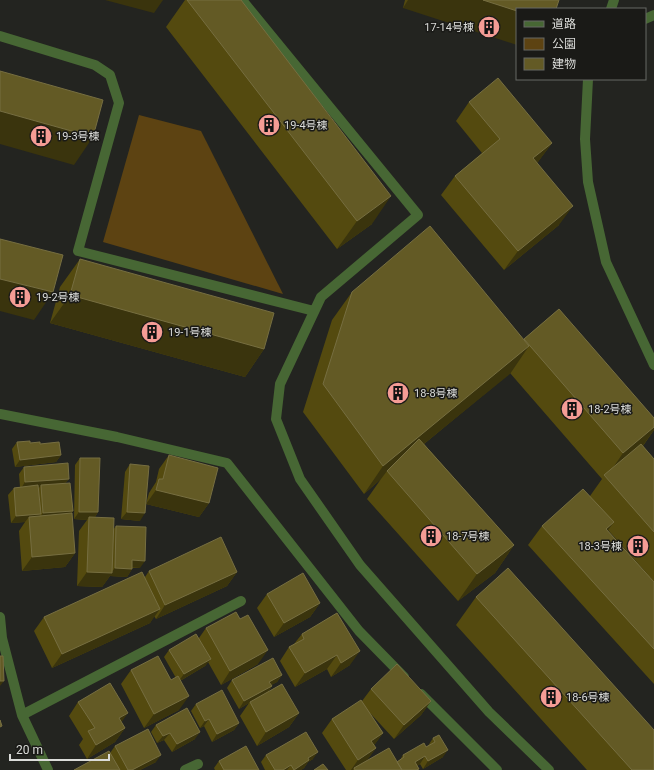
<svg xmlns="http://www.w3.org/2000/svg" width="654" height="770" font-family="Roboto,'Noto Sans JP',sans-serif">
	<rect width="100%" height="100%" fill="#232420"/>
	<path fill="#5d4312" d="M139,115l62,16 82,163 -180,-52z"/>
	<g fill="none" stroke-linecap="round" stroke-linejoin="round">
		<path stroke="#476734" stroke-width="10" d="M242,0l176,215 -97,82 -41,87 -4,35 24,60 60,86 129,147 60,58
			M611,9l3,-9
			M645,19l9,-4
			M0,36l95,29 15,10 9,28 -41,148 236,60
			M588,79l-3,60 3,43 18,80 48,103
			M0,414l117,23 110,26 132,168 45,46
			M0,617l2,21 20,77 26,55
			M421,694l76,76
			M22,715l219,-114
			M185,770l13,-6"/>
	</g>
	<path fill="#544a0f" fill-rule="evenodd" d="M185,0h56l131,224 -35,25 -171,-222z
		M405,0h154l-156,8z
		M469,102l83,41 -15,20 22,62 -55,45 -63,-75 14,-19 27,-23 -26,-32z
		M80,259l184,90 -19,28 -195,-54 10,-36z
		M352,292l172,47 35,-30 95,121 -11,16 11,13v225l-126,-139 14,-19 48,-30 12,-17 -92,-106 -86,71 90,101 -19,28 -37,28 -91,-102 14,-20 -17,15 -61,-82 29,-92zM608,530l43,48 -43,-47z
		M17,442l23,2 21,11 -5,7 -41,5 -3,-18z
		M169,455l40,48 -10,14 -53,-13 3,-11 7,-11 3,-13z
		M80,458l18,54 -3,5 18,13 3,-4 24,42h-8v1l-5,8 -17,-1 -8,11 -25,-1 2,-55 8,-11 -13,-1 1,-54z
		M130,464l10,57 -19,-2 4,-47z
		M24,467l45,12 -4,4 8,28 -2,3 4,39 -10,14 -43,4 -3,-40 6,-9 -14,1 -3,-28 6,-7 6,-1 -1,-13z
		M149,571l88,1 -10,14 -71,33 -2,-3 -4,7 -98,45 -18,-37 10,-14 101,-40z
		M267,594l53,9 -10,14 -36,20 -17,-29z
		M476,597l178,173h-67l-131,-145z
		M337,613l13,52 -19,12 -4,-8 -32,18 -15,-26 9,-14 5,-3 8,-10z
		M206,628l52,36 -37,21 -13,-23 -3,4 -25,15 -1,29 -35,18 -23,-44 10,-14 40,10 5,-2 -12,-21 5,-7 30,-12z
		M282,675l-5,7 -6,3 1,1 -4,6 31,21 -10,14 -32,19 -17,-30 9,-13 -10,6 -12,-21 5,-8z
		M371,689l60,12 -10,14 -27,24 -24,-26 13,20 -9,12 2,3 -10,13 31,1 3,-2 3,-5 25,-9 5,-8 10,19 -20,12 -3,-5 -3,2 2,3 -1,1h-72l-24,-37 10,-14 30,-18z
		M78,702l43,20 4,6 -10,14 -28,17 -8,-14 4,-6 -14,-23z
		M196,704l43,19 -5,7 -22,12 -8,-16 -4,2 -9,-17z
		M156,725l39,14 -23,13 -8,-12 -7,3 -6,-11z
		M115,746l41,16 -16,8h-66l36,-17z
		M266,755l47,4 -5,3 -4,6 -3,2h-36l-4,-8z
		M219,761l40,9h-44l-1,-2z"/>
	<path fill="#3a340d" d="M105,0h58l-9,13z
		M408,0h75l34,11v34l-114,-37z
		M0,111l93,26 -19,28 -74,-21z
		M552,143l-14,19 -19,15 14,-19z
		M391,196l-19,28 -35,25 20,-28z
		M573,206l-14,19 -55,45 14,-19z
		M0,279l53,13 -19,28 -34,-9z
		M70,295l194,54 -19,28 -195,-54z
		M529,346l-19,28 -122,99 -1,-2 -6,8 -17,15 19,-28z
		M654,427v3l-15,21 -33,27 17,-25z
		M61,455l-5,7 -41,5 5,-7z
		M69,479l-6,7 -22,-1 -2,3 -19,2 5,-8z
		M156,490l53,13 -10,14 -53,-13z
		M73,511l-6,7 -29,3 5,-8z
		M79,512h19l-5,8 -4,-3 -2,3 -13,-1z
		M127,512l18,1 -5,8 -19,-2z
		M41,514l-6,8 -6,-5 -4,5 -14,1 5,-7z
		M614,522l-14,19 6,-12z
		M514,545l-19,28 -37,28 19,-27z
		M75,553l-10,14 -43,4 10,-14z
		M132,560l13,1 -5,7 -13,-1z
		M115,568l17,1 -5,8 -17,-1 -8,11 -25,-1 10,-14 24,1z
		M237,572l-10,14 -71,33 9,-14z
		M320,603l-10,14 -36,20 10,-14z
		M160,609l-10,14 -98,45 10,-14z
		M268,650l-10,14 -37,21 9,-14z
		M360,651l-10,14 -19,12 10,-14z
		M337,655l-10,14 -32,18 10,-14z
		M211,659l-6,7 -27,16 6,-8z
		M282,675l-5,7 -13,7 5,-7z
		M0,681h4l-4,5z
		M272,686l-6,8 -16,8 -1,1 -10,6 5,-8z
		M189,696l-10,14 -35,18 10,-14z
		M431,701l-10,14 -27,24 10,-14z
		M128,713l-10,14 1,-9z
		M299,713l-10,14 -32,19 9,-14z
		M209,719l-5,7 -4,2 5,-7z
		M239,723l-5,7 -22,12 5,-8z
		M125,728l-10,14 -28,17 9,-14z
		M200,732l-5,7 -23,13 5,-8z
		M170,733l-6,7 -7,3 6,-7z
		M383,733l-10,14 -2,-6z
		M376,748l-10,14 -12,6 -1,2h-2l7,-10z
		M448,750l-5,7 -20,12 5,-8z
		M318,752l-5,7 -5,3 -4,6 -3,2h-7l14,-12z
		M161,755l-5,7 -16,8h-8z
		M425,756l-5,8 -10,6 5,-8z
		M291,765l-4,5h-4z"/>
	<path fill="#635a25" stroke="#766e41" d="M187,0h54l150,196 -34,25z
		M483,0h76l-3,9h-39v2z
		M0,71l103,29 -10,37 -93,-26z
		M498,78l54,65 -19,15 40,48 -55,45 -63,-75 45,-37 -31,-37z
		M430,226l99,120 -146,120 -60,-82 29,-92z
		M0,239l63,16 -10,37 -53,-13z
		M80,259l194,54 -10,36 -194,-54z
		M559,309l95,109v9l-31,26 -99,-114z
		M419,439l95,106 -37,29 -90,-103z
		M30,441v2l10,-1v2l19,-2 2,13 -41,5 -3,-18z
		M641,444l13,15v73l-50,-57z
		M169,455l49,13 -9,35 -53,-13 3,-11h4z
		M80,458h20l-2,54h-19z
		M68,463l1,16 -44,3 -1,-15z
		M130,464l19,2 -4,47 -18,-1z
		M70,483l3,28 -30,2 -2,-28z
		M38,485l3,29 -25,2 -2,-28z
		M583,489l31,33 -8,7 48,53v67l-112,-123z
		M72,513l3,40 -43,4 -3,-40z
		M89,517l25,1 -2,55 -25,-1z
		M116,526l30,1 -1,34 -13,-1v9l-17,-1z
		M221,537l16,35 -72,33 -16,-34z
		M508,568l146,162v40h-22l-156,-173z
		M142,572l18,37 -98,45 -18,-37z
		M303,573l17,30 -36,20 -17,-29z
		M236,612l4,7 8,-4 20,35 -38,21 -24,-43z
		M337,613l23,38 -19,12 -4,-8 -32,18 -16,-26 15,-8 -2,-5z
		M196,634l15,25 -27,15 -15,-24z
		M0,656h3l1,25h-4z
		M158,656l13,24 7,-4 11,20 -35,18 -23,-44z
		M273,658l9,17 -13,7 3,4 -28,15 -12,-21z
		M397,664l34,37 -27,24 -33,-36z
		M110,683l18,30 -9,5 6,10 -29,17 -8,-14 7,-3 -17,-26z
		M282,684l17,29 -33,19 -16,-30z
		M222,690l17,33 -22,11 -8,-15 -4,2 -9,-17z
		M361,700l22,33 -12,8 5,7 -18,12 -26,-41z
		M187,708l13,24 -23,12 -7,-11 -7,3 -7,-11z
		M0,720l2,6 -2,1z
		M148,729l13,26 -29,15h-4l-13,-24z
		M306,732l12,20 -10,6 1,2 -15,10 -3,-5 -8,5h-8l-9,-15z
		M439,735l9,15 -20,11 -3,-5 -10,6 4,7 -3,1h-14l-5,-8 7,-5 -1,-2 21,-12 2,4 9,-5 -2,-4z
		M246,746l13,24h-35l-5,-9z
		M389,748l13,22h-47l-1,-2z
		M109,751l11,19h-46z
		M323,764l5,6h-14z"/>
	<defs>
		<g id="building-disc" transform="scale(1.15)"><circle r="9.5" fill="#f59c95" stroke="#1a1a17"/><path d="M-4-6H4V6H1V3H-1V6H-4ZM-2.5-4.3h1.7v1.8h-1.7ZM.8-4.3h1.7v1.8H.8ZM-2.5-1h1.7V.8h-1.7ZM.8-1h1.7V.8H.8Z" fill="#111"/></g>
	</defs>
	<g fill-rule="evenodd">
		<use href="#building-disc" x="489" y="27"/>
		<use href="#building-disc" x="269" y="125"/>
		<use href="#building-disc" x="41" y="136"/>
		<use href="#building-disc" x="20" y="297"/>
		<use href="#building-disc" x="152" y="332"/>
		<use href="#building-disc" x="398" y="393"/>
		<use href="#building-disc" x="572" y="409"/>
		<use href="#building-disc" x="431" y="536"/>
		<use href="#building-disc" x="638" y="546"/>
		<use href="#building-disc" x="551" y="697"/>
	</g>
	<g text-anchor="middle" dominant-baseline="central" stroke-width="3" stroke-linejoin="round" paint-order="stroke">
		<g font-size="11" fill="#dbdcd9" stroke="#1a1a17" text-anchor="start">
			<text x="474" y="27" text-anchor="end">17-14号棟</text>
			<text x="284" y="125">19-4号棟</text>
			<text x="56" y="136">19-3号棟</text>
			<text x="36" y="297">19-2号棟</text>
			<text x="168" y="332">19-1号棟</text>
			<text x="414" y="393">18-8号棟</text>
			<text x="588" y="409">18-2号棟</text>
			<text x="446" y="536">18-7号棟</text>
			<text x="622" y="546" text-anchor="end">18-3号棟</text>
			<text x="566" y="697">18-6号棟</text>
		</g>
	</g>
	<rect x="516" y="8" width="130" height="72" fill="#1a1a17" stroke="#676865"/>
	<rect x="524" y="21" width="20" height="6" fill="#476734" stroke="#676865"/>
	<text x="552" y="28" font-size="12" fill="#dbdcd9">道路</text>
	<rect x="524" y="38" width="20" height="12" fill="#5d4312" stroke="#676865"/>
	<text x="552" y="48" font-size="12" fill="#dbdcd9">公園</text>
	<rect x="524" y="58" width="20" height="12" fill="#635a25" stroke="#676865"/>
	<text x="552" y="68" font-size="12" fill="#dbdcd9">建物</text>
	<path d="M10 754v6h99v-6" fill="none" stroke="#dbdcd9" stroke-width="2"/>
	<text x="16" y="754" font-size="12" fill="#dbdcd9" stroke="#1a1a17" stroke-width="3" paint-order="stroke">20 m</text>
</svg>
